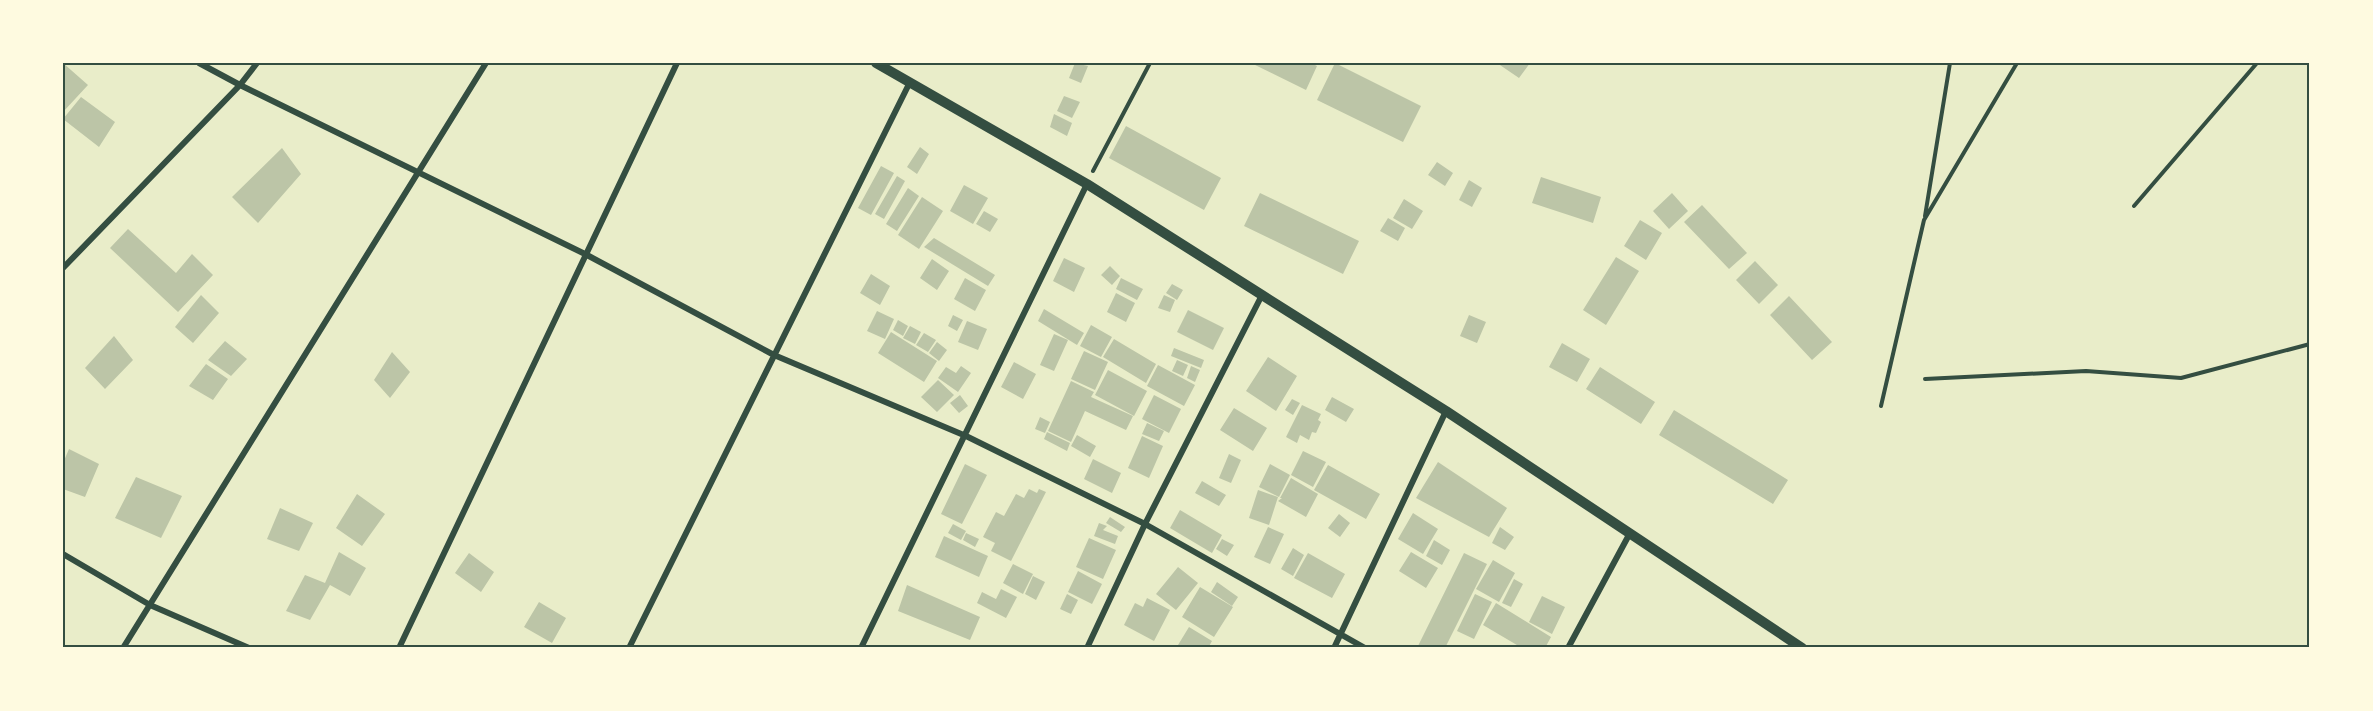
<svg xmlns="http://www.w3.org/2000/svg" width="2373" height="711" font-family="Georgia,serif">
	<rect width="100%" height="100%" fill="#e9edc9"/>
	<path fill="#bcc5a7" d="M63,63l25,22 -25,27z
		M1075,63l13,3 -7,17 -12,-5z
		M1251,63h60l6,3 -11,24z
		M1335,63l86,43 -18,36 -86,-42z
		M1497,63h33l-11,15z
		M1064,96l16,6 -8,16 -15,-7z
		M81,97l34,25 -16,25 -36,-28z
		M1054,114l18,9 -5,13 -17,-9z
		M1126,126l95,52 -17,32 -95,-52z
		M920,147l9,7 -12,20 -10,-7z
		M282,148l19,26 -43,49 -26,-26z
		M1437,162l16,11 -8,13 -17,-11z
		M881,166l13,7 -23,42 -13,-7z
		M897,176l8,5 -21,38 -9,-5z
		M1541,177l60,20 -8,26 -61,-20z
		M1469,180l13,8 -10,19 -13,-7z
		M964,185l24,13 -15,26 -23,-13z
		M908,188l11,8 -22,35 -11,-7z
		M1260,193l99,48 -16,33 -99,-48z
		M1672,193l16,18 -19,18 -16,-18z
		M922,197l21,14 -24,38 -21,-14z
		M1404,199l19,12 -11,18 -19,-11z
		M1702,205l45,48 -18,16 -45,-47z
		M984,211l14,8 -8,13 -14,-8z
		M1388,218l17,10 -7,13 -18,-10z
		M1640,220l22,13 -16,27 -22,-14z
		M128,229l48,44 16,-19 21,21 -35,37 -68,-64z
		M934,238l61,37 -7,11 -64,-39z
		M1616,257l23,14 -33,54 -23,-15z
		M1064,258l21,10 -11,24 -21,-11z
		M932,259l17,12 -12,19 -17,-12z
		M1755,261l23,24 -19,19 -23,-24z
		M1110,266l10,10 -8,9 -11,-10z
		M871,274l19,12 -10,19 -20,-12z
		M965,278l21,12 -11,21 -21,-12z
		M1121,278l22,11 -6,11 -21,-11z
		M1172,284l11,6 -6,10 -11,-7z
		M1116,293l19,10 -9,19 -19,-10z
		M201,295l18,18 -26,30 -18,-16z
		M1164,295l11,5 -5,12 -12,-4z
		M1789,296l43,46 -20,18 -42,-45z
		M1044,309l40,24 -7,12 -39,-24z
		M1188,310l36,18 -11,22 -36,-18z
		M877,311l17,8 -9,20 -18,-8z
		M953,315l10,5 -6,11 -9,-5z
		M1469,315l17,7 -9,21 -17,-7z
		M898,320l10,6 -5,10 -10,-6z
		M967,321l20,8 -9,21 -20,-8z
		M1091,325l21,12 -11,20 -21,-11z
		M910,326l11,6 -6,12 -12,-6z
		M891,332l46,29 -13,21 -46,-29z
		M924,333l12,7 -8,12 -12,-7z
		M1054,334l14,6 -14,31 -14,-6z
		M114,336l19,24 -28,29 -20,-21z
		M1114,339l42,25 -10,19 -43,-26z
		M225,341l22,18 -16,17 -23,-16z
		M937,342l10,8 -8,11 -10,-8z
		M1562,343l28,16 -13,23 -28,-15z
		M1174,348l30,12 -3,8 -30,-12z
		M1084,351l24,11 -13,28 -24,-11z
		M392,352l18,20 -20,26 -16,-18z
		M1268,357l29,19 -21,35 -30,-20z
		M1177,360l11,5 -5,11 -11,-5z
		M1014,362l22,12 -13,25 -22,-12z
		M206,364l22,15 -15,21 -24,-14z
		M1158,365l37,20 -11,21 -37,-20z
		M961,366l10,7 -13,19 -20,-14 8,-11 10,6z
		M1191,366l9,4 -5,12 -8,-4z
		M1600,367l55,35 -14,22 -55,-35z
		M1108,370l39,21 -13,25 -39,-21z
		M938,380l16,15 -17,17 -16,-15z
		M1071,381l23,11 -3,5 42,19 -7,14 -41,-19 -14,31 -23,-11z
		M960,395l8,11 -9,7 -9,-10z
		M1154,395l27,14 -12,24 -27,-14z
		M1332,397l22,12 -8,13 -21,-12z
		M1292,399l8,4 -7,12 -8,-5z
		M1302,405l19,9 -3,6 3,2 -5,11 -4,-1 -3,8 -9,-5 -3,8 -11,-6z
		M1234,408l33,20 -14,23 -33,-21z
		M1674,410l114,70 -15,24 -114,-69z
		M1040,417l10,5 -5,11 -10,-4z
		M1147,423l17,8 -5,10 -17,-7z
		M1047,432l23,11 -3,8 -23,-12z
		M1077,435l19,11 -6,11 -19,-11z
		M1142,436l21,10 -14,32 -21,-10z
		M69,449l30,15 -14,33 -22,-8v-26z
		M1303,451l23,11 -13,25 -22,-12z
		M1229,454l12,6 -10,23 -12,-5z
		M1093,459l28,14 -9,20 -28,-14z
		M1438,462l69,46 -18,29 -73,-39z
		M965,464l22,11 -25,49 -21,-10z
		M1270,464l20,11 -11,22 -20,-10z
		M1328,465l52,29 -14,25 -52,-29z
		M136,477l46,19 -21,42 -46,-20z
		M1291,478l27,16 -12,23 -28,-16 4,-3h-2z
		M1202,481l24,14 -7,11 -24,-13z
		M1029,489l8,4 2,-4 7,3 -35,69 -20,-10 4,-8 -12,-6 13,-25 8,4 12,-22 8,4z
		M1258,490l20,7 -9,28 -20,-7z
		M357,494l28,20 -23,32 -26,-18z
		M280,508l33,15 -14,28 -32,-12z
		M1180,510l42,25 -10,18 -42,-25z
		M1413,513l25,16 -15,25 -25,-15z
		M1339,514l11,9 -10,14 -12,-9z
		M1110,517l15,10 -4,5 -15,-9z
		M1099,523l8,3 -4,4 15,6 -3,8 -21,-8z
		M953,524l13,7 -5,9 -13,-7z
		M1268,527l16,7 -14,30 -16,-7z
		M1500,527l14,10 -9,13 -13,-7z
		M966,533l13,6 -4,8 -12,-7z
		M944,536l44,20 -9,21 -44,-20z
		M1089,538l27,12 -13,29 -27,-12z
		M1222,539l12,6 -7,11 -11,-7z
		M1434,540l16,10 -8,15 -16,-9z
		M1293,548l11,7 -11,21 -12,-7z
		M339,552l27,16 -16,28 -20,-11 -20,35 -24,-9 19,-36 20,8z
		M1411,552l27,16 -12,20 -27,-17z
		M469,553l25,19 -13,20 -26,-19z
		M1308,553l37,21 -13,24 -38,-20z
		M1464,553l23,11 -42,84h-22l-5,-2z
		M1493,560l22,13 -16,29 -23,-13z
		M1013,564l20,10 -10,20 -20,-11z
		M1178,567l20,16 -22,27 -20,-16z
		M1078,571l24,13 -10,20 -24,-12z
		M1033,576l12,6 -9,18 -11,-6z
		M1514,579l9,5 -12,23 -9,-4z
		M1217,582l21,15 -6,9 -21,-14z
		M907,585l73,32 -10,23 -72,-29z
		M1200,587l33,20 -19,30 -32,-20z
		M1001,589l16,8 -11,21 -29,-15 5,-11 14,7z
		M1067,594l11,6 -7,14 -11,-5z
		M1475,594l17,8 -18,37 -17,-8z
		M1542,596l23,11 -13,27 -23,-12z
		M1147,598l23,12 -16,31 -30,-16 11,-22 8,4z
		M539,602l27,16 -14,25 -28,-16z
		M1496,603l55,34 -6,11h-23l-39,-23z
		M1189,627l23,14 -4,7h-26l-4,-3z"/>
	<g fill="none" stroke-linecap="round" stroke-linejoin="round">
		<path stroke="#344e41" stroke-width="4" d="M1093,171l57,-108
			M2134,206l123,-143
			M1925,216l25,-153
			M1925,379l161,-8 95,7 129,-34
			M1881,406l43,-186 93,-157"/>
		<path stroke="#344e41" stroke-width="6" d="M199,63l41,22 347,170 187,100 192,81 179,88 220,124
			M63,268l177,-183 17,-22
			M63,554l87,51 99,43
			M123,648l363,-585
			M399,648l278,-585
			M629,648l281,-566
			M861,648l226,-464
			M1087,648l58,-124 117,-229
			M1334,648l112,-237
			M1568,648l62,-115"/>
		<path stroke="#344e41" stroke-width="10" d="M876,63l211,121 175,111 184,116 356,237"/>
	</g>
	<rect width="2373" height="711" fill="none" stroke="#fefae0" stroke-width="129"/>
	<rect x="64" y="64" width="2244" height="582" fill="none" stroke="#344e41" stroke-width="2"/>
</svg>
